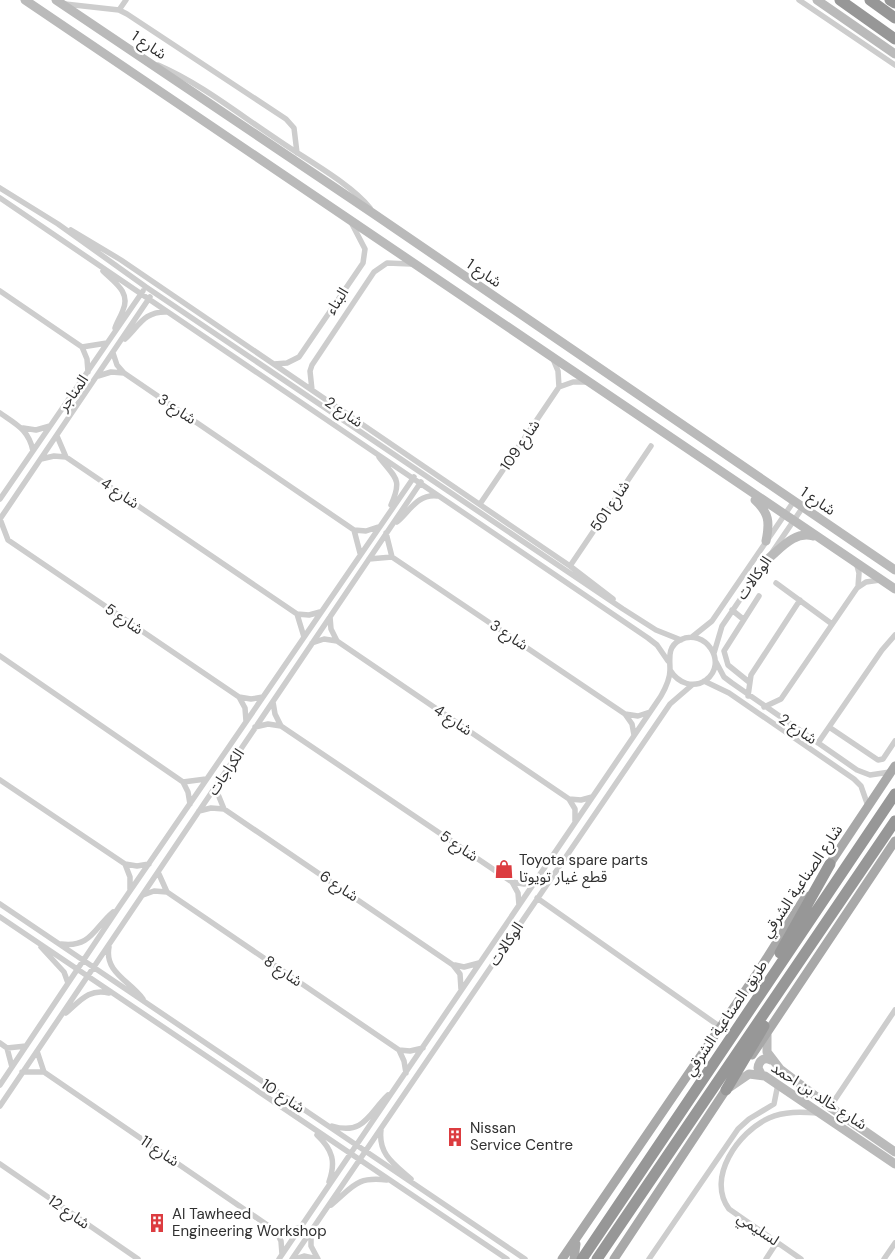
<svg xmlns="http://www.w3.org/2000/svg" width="895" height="1259" font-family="'DM Sans','Noto Sans Arabic',sans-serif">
	<rect width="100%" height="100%" fill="#fff"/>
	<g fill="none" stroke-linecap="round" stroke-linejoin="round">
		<path stroke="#cdcdcd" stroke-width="5.5" d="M799,0l96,65
			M65,4l54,6 8,4 159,105 8,9 3,25
			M119,10l7,-10
			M158,65c44,19 83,51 123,77 26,18 70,42 89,66
			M0,188l58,36 88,63 477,322 33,21 25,10
			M0,198l648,440 9,7 11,16
			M71,230l50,30 449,306 43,33
			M103,271c11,11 28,21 20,39 -2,6 -6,12 -8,18
			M0,291l82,56 5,12 1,13
			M125,339c14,-13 19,-28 42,-27
			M82,347l25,-4
			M113,353l4,12 7,8 230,157 12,1 12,-4
			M274,364l13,-1 12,-6 64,-94 2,-14 -13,-25
			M98,376l13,-4 13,1
			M559,387l14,-5h15
			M312,390l-2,-19 2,-6 62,-93 13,-9 24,1
			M0,413c16,11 29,17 33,38
			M23,428l13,2 14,-4
			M57,436l9,21
			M379,457c16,21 24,21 12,48
			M41,459l13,-3 12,1 231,157 12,1 11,-3
			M0,499l143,-208
			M480,504l79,-117 -1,-16 -5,-12
			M0,519l8,21 231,157 12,2 12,-2
			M0,519l150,-222
			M397,522c13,-11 20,-28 40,-26
			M354,530l6,23
			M386,533l6,24
			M369,559l23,-2 233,157 7,10 2,11
			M856,562l3,11 -1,14
			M570,566l81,-120
			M776,583l56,41
			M732,610l11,9
			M297,614l7,23
			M330,617l1,12 6,12 232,158 6,10v12
			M692,637l20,-16 82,-120
			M312,643l12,-4 13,2
			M714,653l8,-27 81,-119
			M0,656l183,126 5,10 2,12
			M716,662l8,15 8,6 125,87 13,5 20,-3
			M704,681l25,12 125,86 7,7 7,20
			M749,682l-21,-17 -4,-14 35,-55
			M748,696l3,-21 49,-75
			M239,697l6,11 1,13
			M273,702l2,12 6,12
			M764,707l17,-8 76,-111 9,-6 14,-2
			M625,714l13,2 12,-4
			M255,727l13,-3 13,2 231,156 12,2 11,-3
			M829,727l49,33 5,-1 12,-18
			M818,743l64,-93 13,-15
			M0,780l125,84 12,2 12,-2
			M183,782l23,-3
			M215,787l9,22 229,156 7,9 1,15
			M569,799l12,1 11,-3
			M199,811l12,-3 13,1
			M125,864l5,13v12
			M158,872l9,20 232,158 11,1 13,-3
			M512,882l6,11 1,12
			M143,895l11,-4 13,1
			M537,898l182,128
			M0,904l525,355
			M0,917l507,342
			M61,944c30,4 33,-16 52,-32
			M41,947l23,25 4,11
			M109,947c-5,25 21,34 34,52
			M455,965l9,2 15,-4
			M66,1013c14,-12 23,-25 43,-20
			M0,1043l7,5 5,19
			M7,1048l19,-2
			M399,1050l5,11 2,12
			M37,1051l7,21
			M22,1072h22l232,159 5,10 1,13
			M0,1085l119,-178 295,-430
			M0,1106l421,-624
			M830,1107l65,-97
			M332,1126c32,10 37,-13 56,-31
			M381,1130c-3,24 13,34 30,49
			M317,1135c16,15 19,27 12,47
			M0,1164l138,95
			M331,1205c22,-18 25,-29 56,-25
			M276,1231h12l12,-4
			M311,1231v15l7,13
			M279,1259l382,-563c4,-7 9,-17 9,-26 0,-12 -3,-23 10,-30 25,-13 49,23 26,40 -13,9 -28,3 -36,-10
			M292,1259l378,-555 22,-19
			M295,1259l9,-3 13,3
			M649,1259l89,-130 11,-10 25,-15 4,-20
			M766,1259l11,-17
			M801,1259l-72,-50c-23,-31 9,-77 40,-91 16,-7 32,-6 50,-5
			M884,1259l11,-16"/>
		<path stroke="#bababa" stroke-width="9" d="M25,0l870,589
			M56,0l318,214 521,356
			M817,0l78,54
			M755,500c14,13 15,22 11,41
			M769,558c13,-11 26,-27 44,-22
			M767,1035v17l13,17 50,38 65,45
			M761,1074l-3,-6c1,-8 6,-11 13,-8
			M730,1087l19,-13 16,2 130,88"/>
		<path stroke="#a8a8a8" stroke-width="9" d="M827,868l68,-102
			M752,1055l143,-214
			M562,1259l196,-287 48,-76
			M574,1259l2,-15
			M614,1259l115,-174"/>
		<path stroke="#979797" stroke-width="11" d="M840,0l55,39
			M870,0l25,18
			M890,0l5,3
			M780,953l50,-89
			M726,1090l38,-64
			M582,1259l313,-465
			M597,1259l298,-438"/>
	</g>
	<defs>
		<g id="shop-bare" transform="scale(1.5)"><path d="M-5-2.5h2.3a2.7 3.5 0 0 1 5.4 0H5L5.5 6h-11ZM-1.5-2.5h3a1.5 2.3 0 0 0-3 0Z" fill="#dc3c40" stroke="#fff" stroke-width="2.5" paint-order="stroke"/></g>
		<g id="building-bare" transform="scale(1.5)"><path d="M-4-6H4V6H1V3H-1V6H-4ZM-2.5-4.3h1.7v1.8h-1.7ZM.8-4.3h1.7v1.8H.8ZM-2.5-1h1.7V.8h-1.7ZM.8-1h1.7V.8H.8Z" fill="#dc3c40" stroke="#fff" stroke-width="2.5" paint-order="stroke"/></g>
	</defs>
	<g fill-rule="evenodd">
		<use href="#shop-bare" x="504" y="869"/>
		<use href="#building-bare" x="455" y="1137"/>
		<use href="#building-bare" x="157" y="1223"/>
	</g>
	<g text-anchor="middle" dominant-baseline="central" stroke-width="5" stroke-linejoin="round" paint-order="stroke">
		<g font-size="15" fill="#303030" stroke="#fff">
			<text transform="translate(149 45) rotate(34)">شارع 1</text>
			<text transform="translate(484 273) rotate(34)">شارع 1</text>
			<text transform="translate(337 301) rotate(-57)">البناء</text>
			<text transform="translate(73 393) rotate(-55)">المناجر</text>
			<text transform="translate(177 409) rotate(34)">شارع 3</text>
			<text transform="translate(344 412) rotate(34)">شارع 2</text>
			<text transform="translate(520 445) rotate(-56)">شارع 109</text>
			<text transform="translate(120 493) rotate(34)">شارع 4</text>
			<text transform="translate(818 501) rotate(34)">شارع 1</text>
			<text transform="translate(610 506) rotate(-56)">شارع 501</text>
			<text transform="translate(754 578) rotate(-55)">الوكالات</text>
			<text transform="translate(124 619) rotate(34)">شارع 5</text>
			<text transform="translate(509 635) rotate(34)">شارع 3</text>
			<text transform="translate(453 720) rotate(34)">شارع 4</text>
			<text transform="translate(798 729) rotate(34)">شارع 2</text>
			<text transform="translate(226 772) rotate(-56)">الكراجات</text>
			<text transform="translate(459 846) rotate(34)">شارع 5</text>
			<text transform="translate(802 881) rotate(-56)">شارع الصناعية الشرقي</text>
			<text transform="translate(339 886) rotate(34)">شارع 6</text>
			<text transform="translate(506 944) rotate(-56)">الوكالات</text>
			<text transform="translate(283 971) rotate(34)">شارع 8</text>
			<text transform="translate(726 1018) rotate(-56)">طريق الصناعية الشرقي</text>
			<text transform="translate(283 1096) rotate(34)">شارع 10</text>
			<text transform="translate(819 1096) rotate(33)">شارع خالد بن احمد</text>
			<text transform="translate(160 1151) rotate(34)">شارع 11</text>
			<text transform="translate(69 1212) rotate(35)">شارع 12</text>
			<text transform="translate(758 1229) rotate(34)">لسليمي</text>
		</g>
		<g font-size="15" fill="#303030" stroke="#fff" text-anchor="start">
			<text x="519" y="860">Toyota spare parts<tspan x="519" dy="17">قطع غيار تويوتا</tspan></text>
			<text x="470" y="1128">Nissan<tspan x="470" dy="17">Service Centre</tspan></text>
			<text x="172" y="1214">Al Tawheed<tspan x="172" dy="17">Engineering Workshop</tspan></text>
		</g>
	</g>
</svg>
